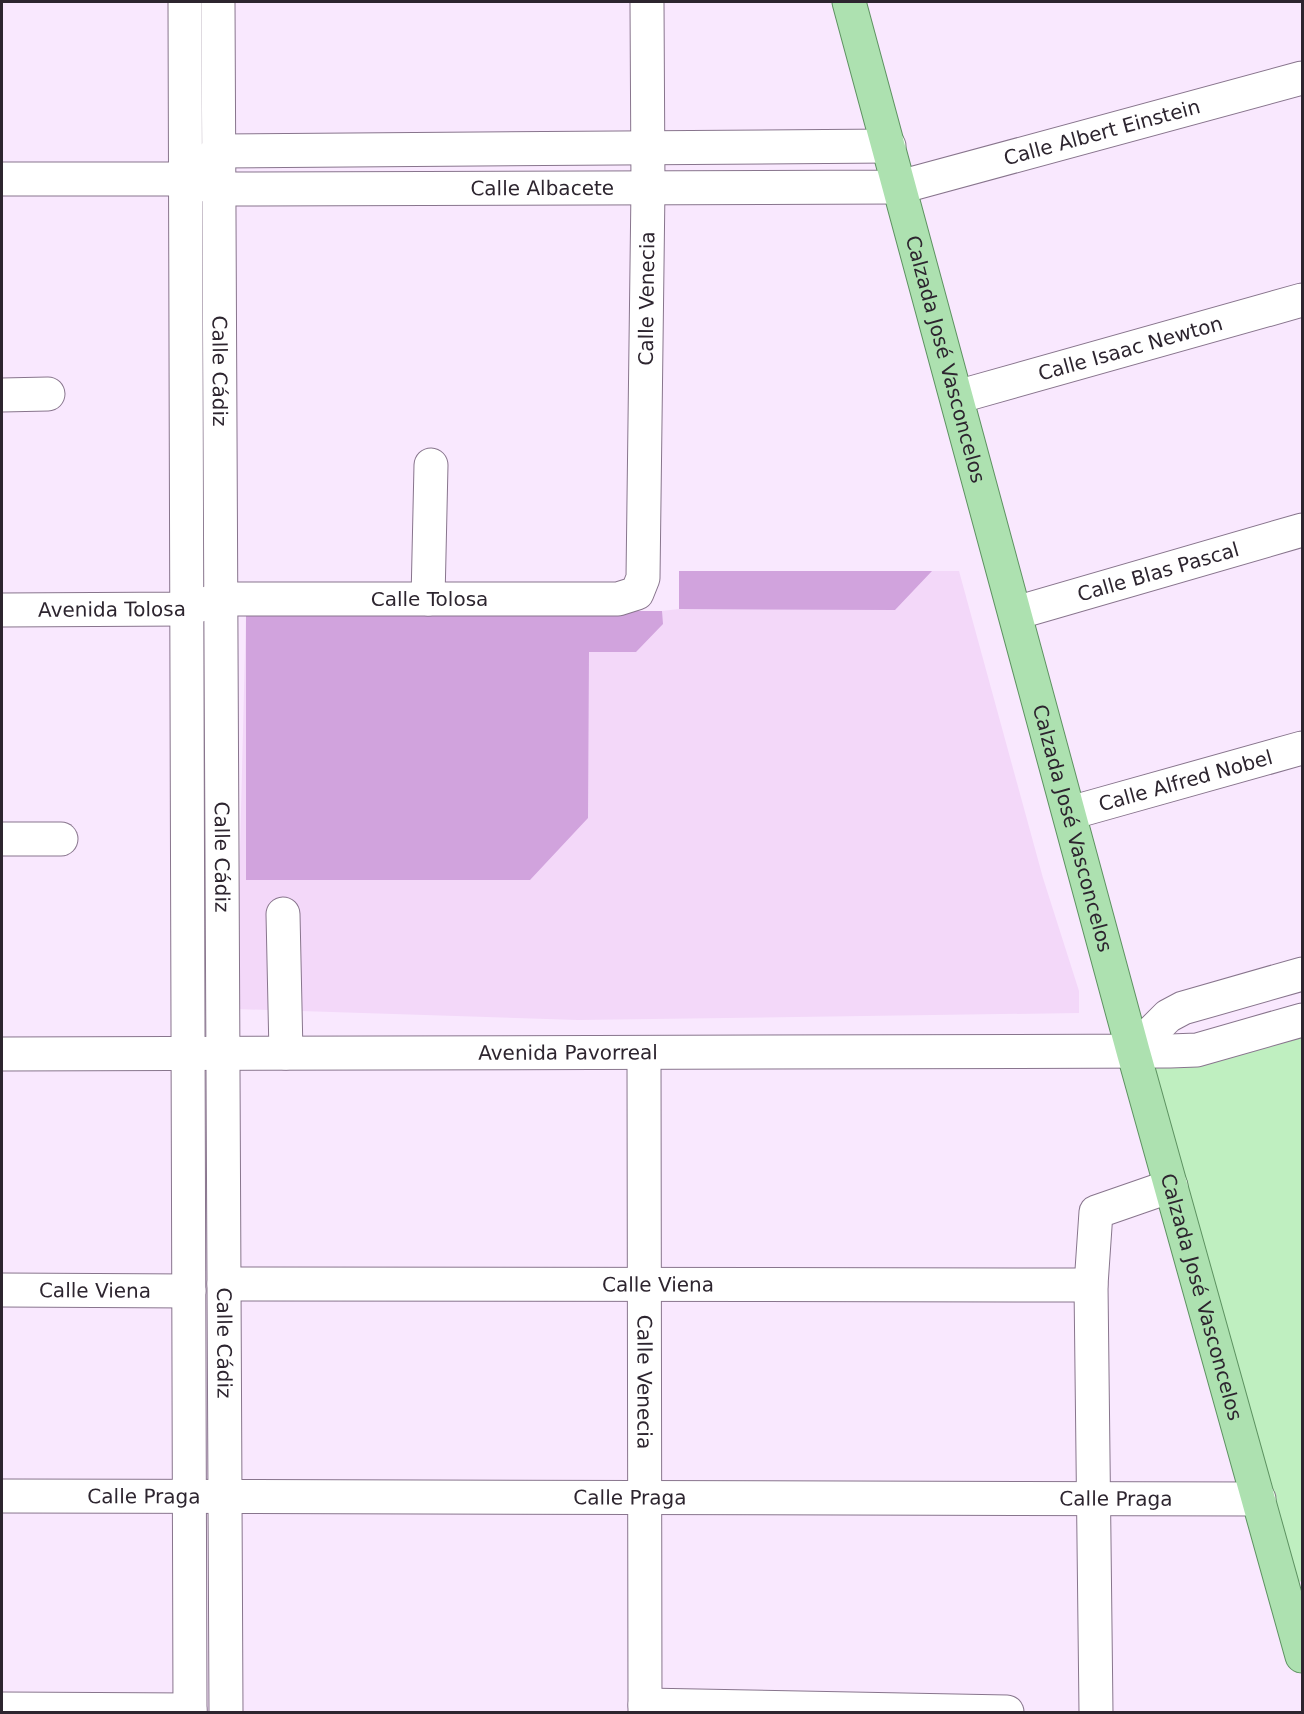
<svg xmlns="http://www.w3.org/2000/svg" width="1304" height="1714" font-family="'DejaVu Sans',sans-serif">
	<rect width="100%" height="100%" fill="#f9e8fe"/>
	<path fill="#f3d8f9" d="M679,571h280l84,307 36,113v22l-501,7 -342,-11 10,-397 416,-1 17,-2z"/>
	<path fill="#bfefc0" d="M1302,1029v552l-7,2 -153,-523z"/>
	<path fill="#d1a3dd" d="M679,571h253l-37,39 -216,-1z
		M662,611l1,13 -27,28h-47l-1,166 -58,62h-284v-268z"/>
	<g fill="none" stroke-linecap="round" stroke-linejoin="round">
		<g stroke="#88758d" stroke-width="35">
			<g id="minor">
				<path d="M185,2l5,1710"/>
				<path id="s1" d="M218,2l8,1710"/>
				<path id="s2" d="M889,146l-670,5 -33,28 33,10 681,-2 402,-109"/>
				<path d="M2,179h184"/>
				<path d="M2,395l46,-1"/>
				<path id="s3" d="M957,397l345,-97"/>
				<path d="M428,599l3,-134"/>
				<path id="s4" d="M2,610l185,-1 34,-10h397l19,-6 6,-15 5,-390 -1,-186"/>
				<path id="s5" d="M1016,613l286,-83"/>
				<path id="s6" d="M1070,813l232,-65"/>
				<path d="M2,839h59"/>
				<path d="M283,914l3,139"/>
				<path d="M1133,1051l35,-35 15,-8 119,-34"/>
				<path id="s7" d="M2,1054l1168,-3 27,-1 105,-30"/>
				<path id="s8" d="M644,1054l1,658"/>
				<path id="s9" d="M224,1284l867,1"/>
				<path id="s10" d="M2,1290l187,1"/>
				<path id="s11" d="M2,1496l1257,3"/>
				<path d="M645,1705l362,7"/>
				<path d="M2,1709l188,1"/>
				<path d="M1096,1712l-5,-427 5,-73 75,-26"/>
			</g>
		</g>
		<g stroke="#5d9261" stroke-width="35">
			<g id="major">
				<path id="s12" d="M849,2l284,1049 169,605"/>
			</g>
		</g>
		<use href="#minor" stroke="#fff" stroke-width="33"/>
		<use href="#major" stroke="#ade1b0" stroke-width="33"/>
	</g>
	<g text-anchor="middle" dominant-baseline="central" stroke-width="6" stroke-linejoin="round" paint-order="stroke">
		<g font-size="20" fill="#2d252f" stroke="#fff">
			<text stroke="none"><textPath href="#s2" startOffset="1638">Calle Albert Einstein</textPath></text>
			<text stroke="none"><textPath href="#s2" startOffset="1071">Calle Albacete</textPath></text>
			<text stroke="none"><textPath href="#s4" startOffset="933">Calle Venecia</textPath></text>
			<text stroke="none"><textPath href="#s3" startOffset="180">Calle Isaac Newton</textPath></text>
			<text stroke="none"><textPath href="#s12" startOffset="370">Calzada José Vasconcelos</textPath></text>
			<text stroke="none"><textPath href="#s1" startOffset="369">Calle Cádiz</textPath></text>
			<text stroke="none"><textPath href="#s5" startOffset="148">Calle Blas Pascal</textPath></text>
			<text stroke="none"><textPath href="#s4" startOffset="429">Calle Tolosa</textPath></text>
			<text stroke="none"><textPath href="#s4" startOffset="110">Avenida Tolosa</textPath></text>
			<text stroke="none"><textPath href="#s6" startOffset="120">Calle Alfred Nobel</textPath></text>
			<text stroke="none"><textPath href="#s12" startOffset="856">Calzada José Vasconcelos</textPath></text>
			<text stroke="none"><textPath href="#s1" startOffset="855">Calle Cádiz</textPath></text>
			<text stroke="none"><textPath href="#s7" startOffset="566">Avenida Pavorreal</textPath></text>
			<text stroke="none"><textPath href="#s9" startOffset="434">Calle Viena</textPath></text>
			<text stroke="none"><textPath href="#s10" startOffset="93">Calle Viena</textPath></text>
			<text stroke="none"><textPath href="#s12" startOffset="1342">Calzada José Vasconcelos</textPath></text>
			<text stroke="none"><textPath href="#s1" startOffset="1341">Calle Cádiz</textPath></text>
			<text stroke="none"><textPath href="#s8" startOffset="328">Calle Venecia</textPath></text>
			<text stroke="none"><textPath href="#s11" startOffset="142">Calle Praga</textPath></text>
			<text stroke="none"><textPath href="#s11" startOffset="628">Calle Praga</textPath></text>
			<text stroke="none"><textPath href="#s11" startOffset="1114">Calle Praga</textPath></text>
		</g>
	</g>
	<rect width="1304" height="1714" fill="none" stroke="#2d252f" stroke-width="6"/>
</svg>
